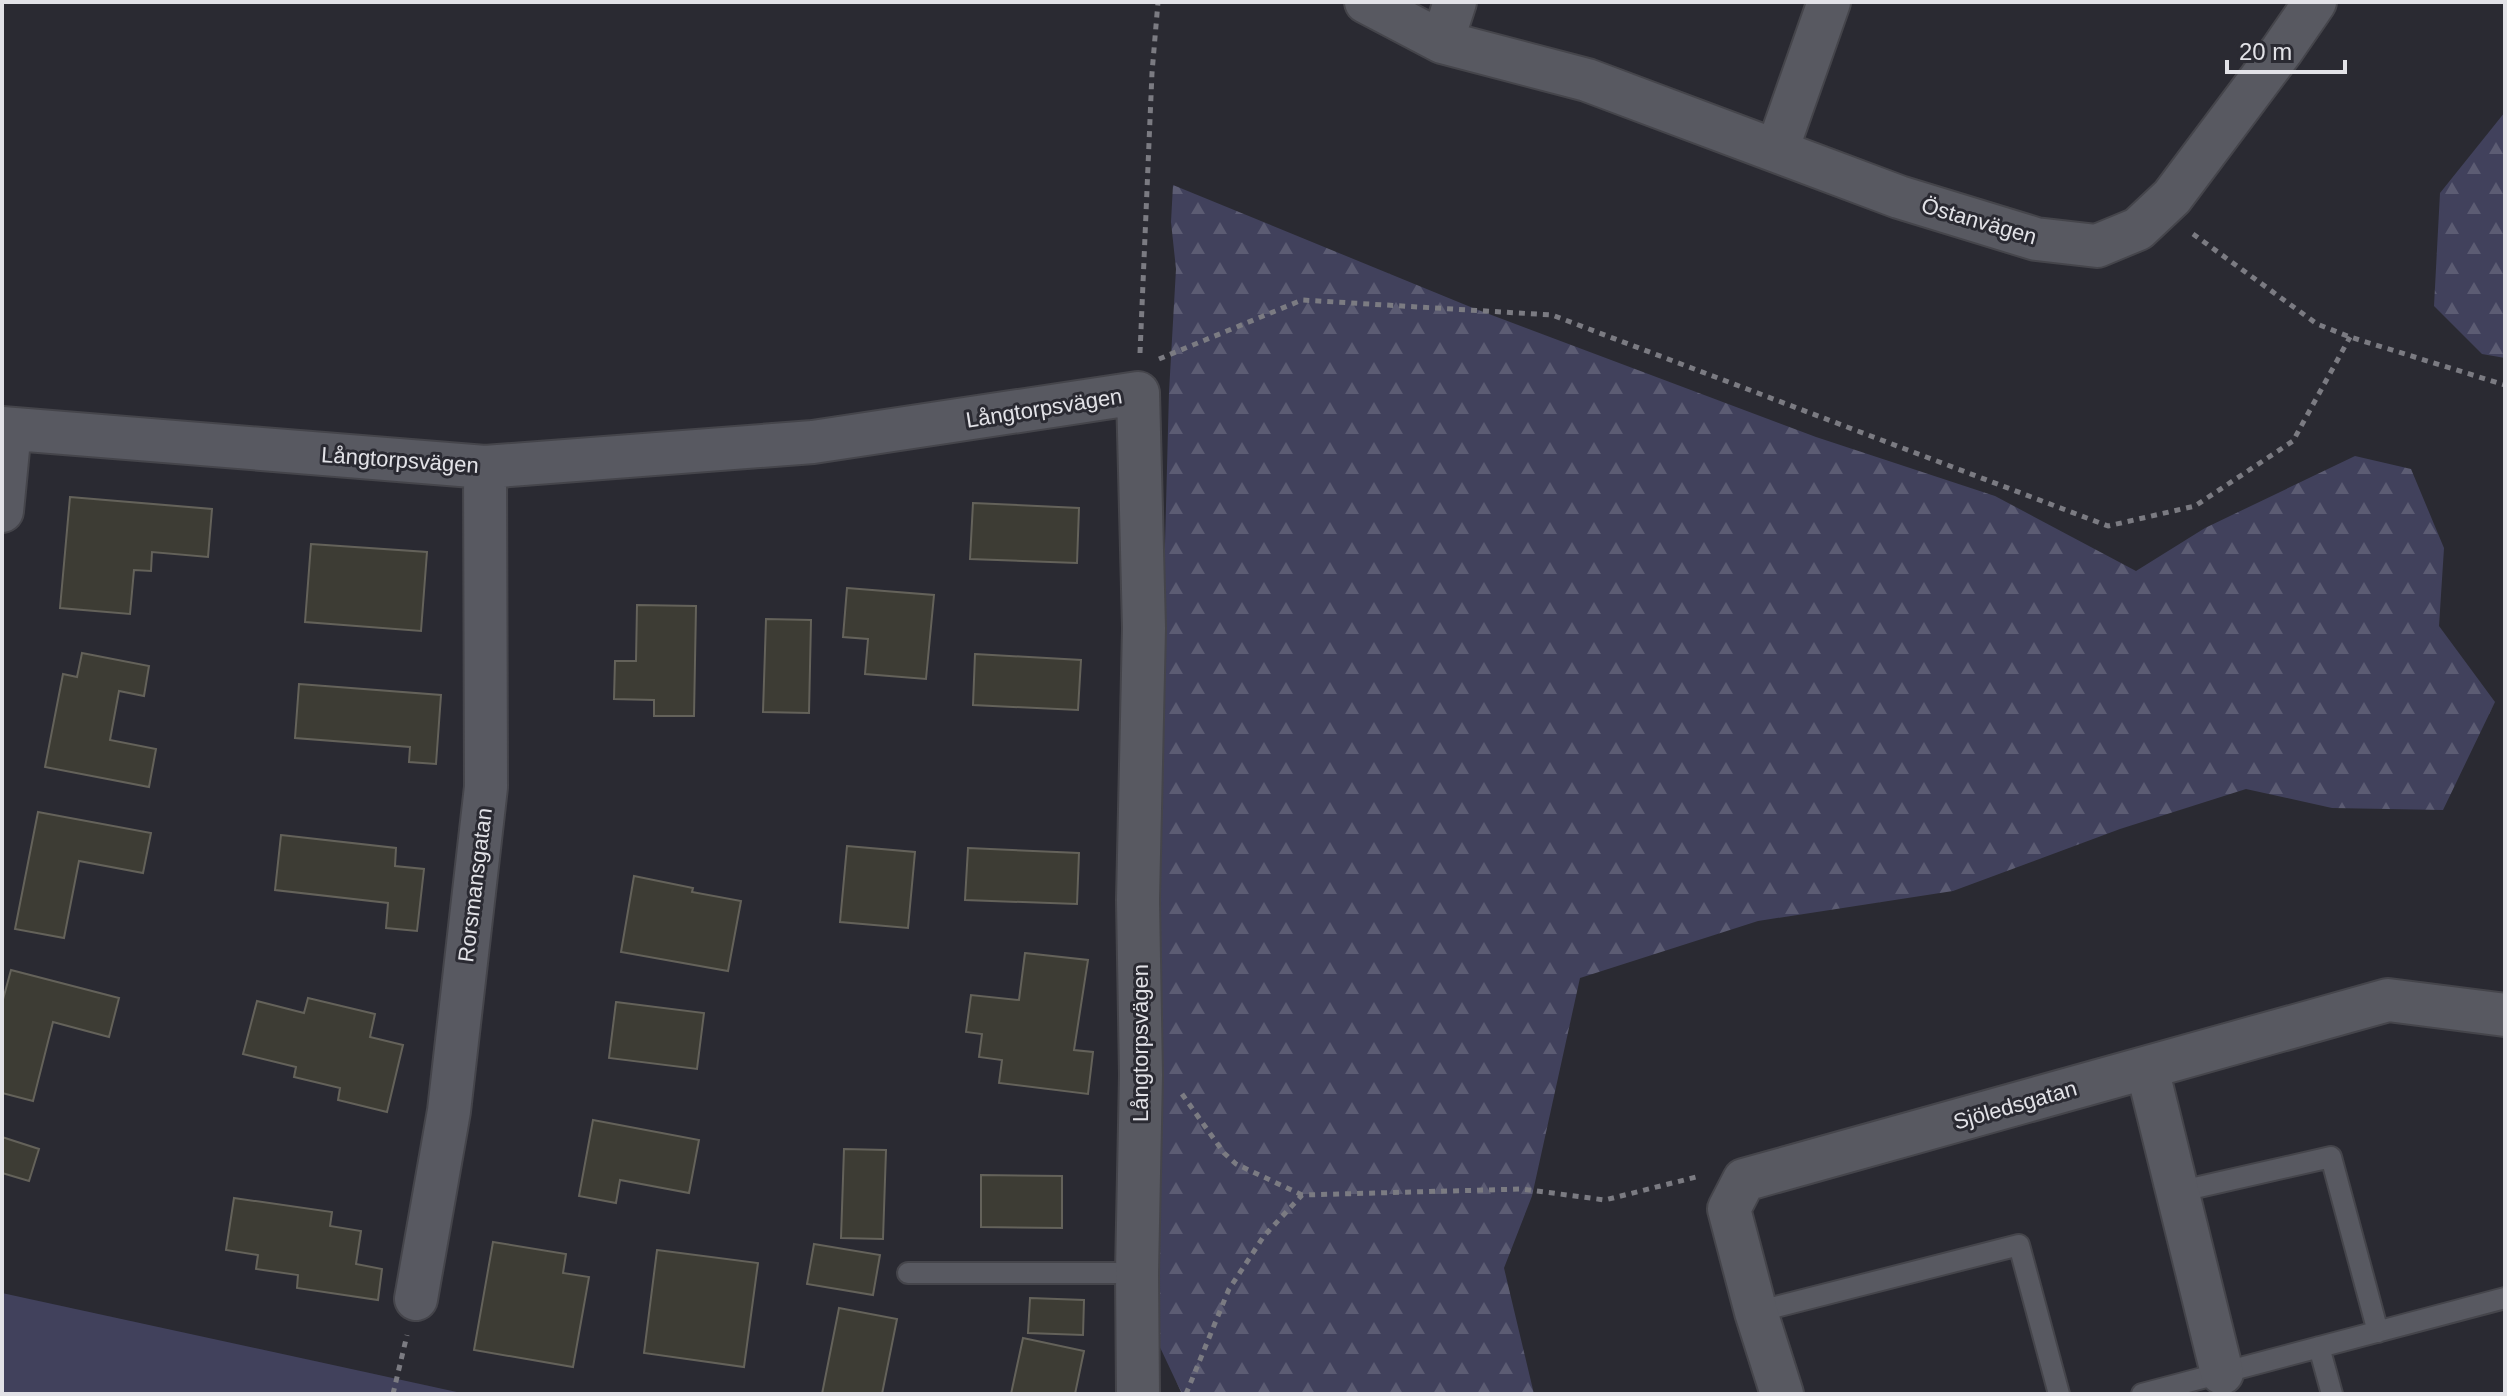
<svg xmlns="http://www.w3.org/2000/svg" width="2507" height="1396" font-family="Arial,sans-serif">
	<defs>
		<pattern id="forest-firs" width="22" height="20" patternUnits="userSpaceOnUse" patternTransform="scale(2)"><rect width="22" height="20" fill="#41415c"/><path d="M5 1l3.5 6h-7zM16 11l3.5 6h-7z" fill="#5c5c73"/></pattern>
	</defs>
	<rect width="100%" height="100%" fill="#2a2a32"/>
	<path fill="#41415c" d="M2,1293l464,101h-464z"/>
	<path fill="url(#forest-firs)" d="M2505,112v246l-23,-4 -48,-48 6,-113z
		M1173,185l300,123 343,129 179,59 141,75 69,-43 150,-72 56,13 33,79 -5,78 56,76 -52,108 -111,-2 -86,-19 -126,40 -167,62 -195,30 -178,57 -48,218 -28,72 30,126h-352l-24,-51 1,-570 10,-381 7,-123 -5,-47z"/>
	<path fill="#3d3c34" stroke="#64625a" stroke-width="2" d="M70,497l142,12 -4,48 -56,-5 -1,19 -17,-1 -4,44 -70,-6z
		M973,503l106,5 -2,55 -107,-4z
		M311,544l116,8 -6,79 -116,-9z
		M847,588l87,7 -8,84 -61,-5 3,-35 -25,-2z
		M637,605l59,1 -2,110h-40v-16l-40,-1 1,-38h21z
		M766,619l45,1 -2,93 -46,-1z
		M82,653l67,13 -5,30 -25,-5 -9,49 46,9 -7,38 -104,-20 18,-93 14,3z
		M975,654l106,6 -3,50 -105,-5z
		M299,684l142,11 -5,69 -27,-2 1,-15 -115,-9z
		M38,812l113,21 -8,40 -64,-12 -15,77 -49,-9z
		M281,835l115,13 -1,18 29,3 -7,62 -31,-3 2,-25 -113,-13z
		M847,846l68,6 -7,76 -68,-6z
		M968,848l111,5 -2,51 -112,-4z
		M634,876l59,12 -1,4 49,9 -13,70 -107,-19z
		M1025,953l63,7 -14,90 19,2 -5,42 -89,-11 3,-23 -23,-3 3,-23 -16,-2 5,-37 48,5z
		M11,970l108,28 -10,39 -56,-15 -20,79 -31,-8v-90z
		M308,998l67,16 -5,23 33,8 -16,67 -49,-12 2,-12 -46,-11 2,-10 -53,-13 14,-53 47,12z
		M616,1002l88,11 -7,56 -88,-11z
		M593,1120l106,20 -10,53 -69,-13 -4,23 -37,-7z
		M2,1137l37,12 -10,32 -27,-8z
		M844,1149l42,1 -3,89 -42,-1z
		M981,1175l81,1v52l-81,-1z
		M234,1198l98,14 -2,14 31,5 -5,33 26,5 -4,31 -81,-12 1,-13 -42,-6 2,-14 -32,-5z
		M493,1242l73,12 -3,19 26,4 -16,90 -99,-17z
		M814,1244l66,11 -7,40 -66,-11z
		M657,1250l101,13 -14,104 -100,-14z
		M1030,1298l54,2 -1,35 -55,-2z
		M839,1308l58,11 -15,75h-60z
		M1023,1338l61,13 -9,43h-64z"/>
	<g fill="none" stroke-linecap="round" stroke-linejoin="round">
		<g stroke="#45454b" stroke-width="24">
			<path id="lane" d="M2177,1192l154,-35 47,175
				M908,1273h229
				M1756,1312l263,-67 40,149
				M2319,1347l13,47
				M2142,1394l363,-96"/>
		</g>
		<g stroke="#45454b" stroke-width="46">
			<path id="street" d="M1366,2l76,40 145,38 312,117 137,42 61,7 41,-17 34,-32 110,-147 33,-48
				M1442,42l13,-40
				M1777,150l52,-148
				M2,428l483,39 328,-25 325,-49 6,235 -6,272 3,175 -4,198 1,121
				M2,511l8,-82
				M2147,1068l75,305
				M416,1299l33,-188 37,-324 -1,-320
				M1782,1394l-26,-82 -27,-103 15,-29 644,-180 117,15"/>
		</g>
		<path stroke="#7b7b82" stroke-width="5" stroke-dasharray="6 6" stroke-linecap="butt" d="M2193,234l124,90 33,13 155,48
			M1140,353l12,-280 6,-71
			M1159,359l143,-59 250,15 556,211 87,-20 98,-65 57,-104
			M1182,1094l42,59 12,11 66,31
			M393,1394l14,-59
			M1186,1394l43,-105 35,-53 38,-41 220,-6 83,11 95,-24"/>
		<use href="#lane" stroke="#585961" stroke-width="20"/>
		<use href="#street" stroke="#585961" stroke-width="42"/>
	</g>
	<g text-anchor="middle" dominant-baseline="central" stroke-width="6" stroke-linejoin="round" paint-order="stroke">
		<g font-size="22" fill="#e2e2e7" stroke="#2a2a32">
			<text transform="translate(1979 221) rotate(16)">Östanvägen</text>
			<text transform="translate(1044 408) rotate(-9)">Långtorpsvägen</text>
			<text transform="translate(400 460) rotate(4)">Långtorpsvägen</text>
			<text transform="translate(475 885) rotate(-83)">Rorsmansgatan</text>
			<text transform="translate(1140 1043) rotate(-90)">Långtorpsvägen</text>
			<text transform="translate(2015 1105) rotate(-16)">Sjöledsgatan</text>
		</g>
	</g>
	<rect width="2507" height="1396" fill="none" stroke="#e2e2e7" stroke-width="8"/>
	<path d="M2227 60v12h118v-12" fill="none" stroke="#e2e2e7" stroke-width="4"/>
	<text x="2239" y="60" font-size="24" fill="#e2e2e7" stroke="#2a2a32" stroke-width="6" paint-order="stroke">20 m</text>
</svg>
